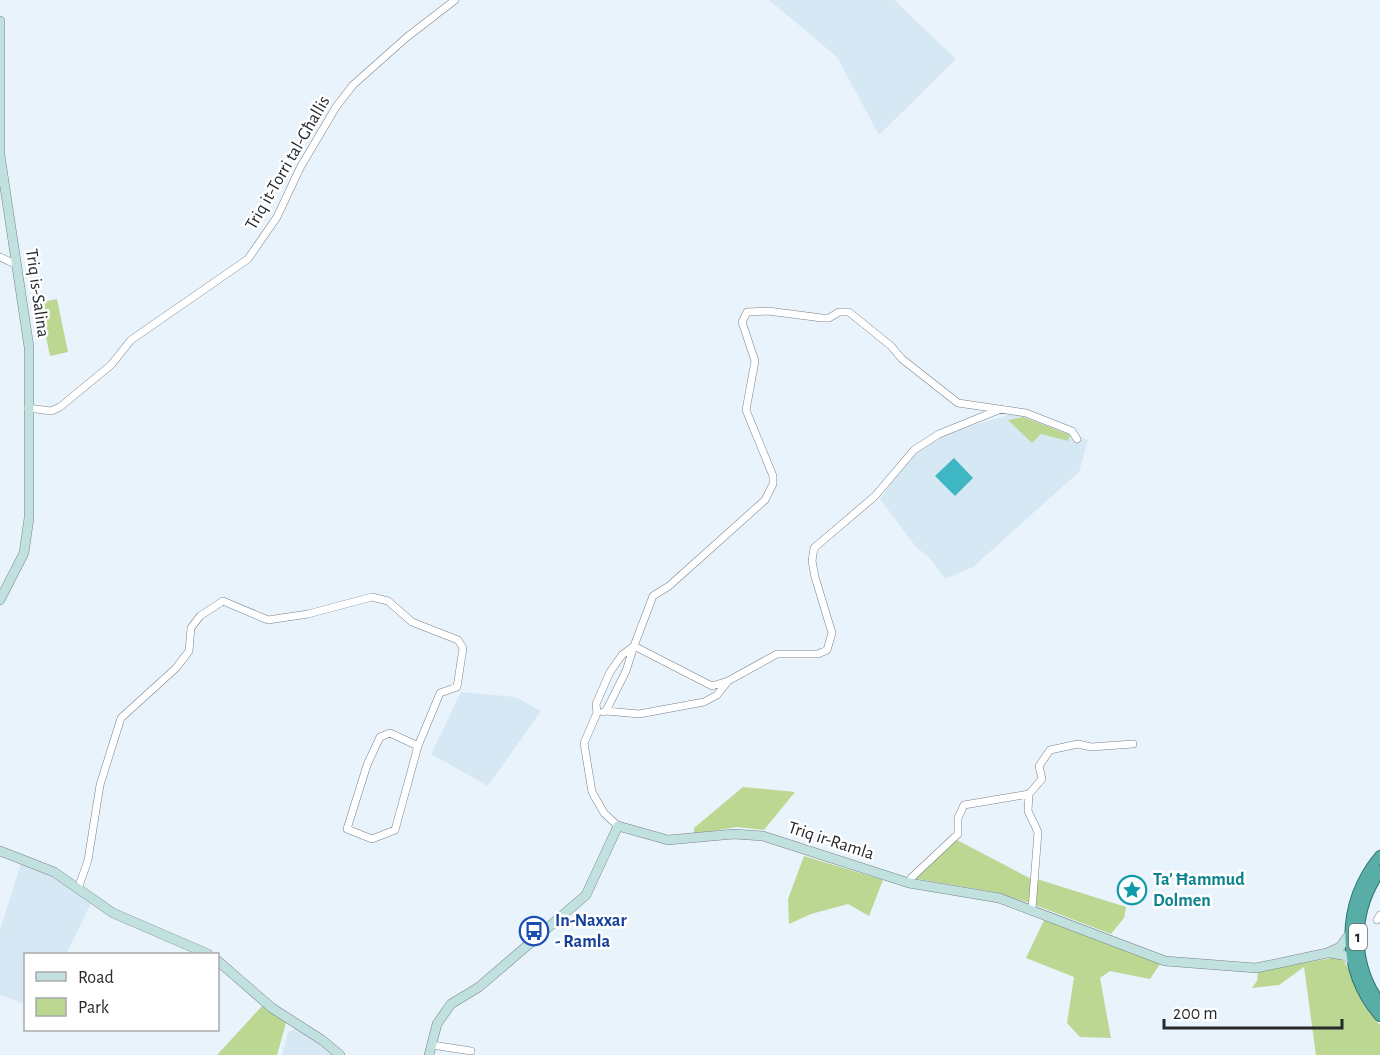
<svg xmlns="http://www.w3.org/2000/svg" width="1380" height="1055" font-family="'Alegreya Sans',sans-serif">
	<rect width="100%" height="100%" fill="#e9f3fc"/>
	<path fill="#d7e8f5" d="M769,0h125l62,59 -77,76 -42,-78z
		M1012,414l16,2 60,24 -9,32 -106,95 -28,12 -16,-22 -13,-10 -36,-48 32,-45 34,-21z
		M461,692l54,5 26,14 -53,75 -57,-32z
		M22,860l71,39 -27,55h-40l-1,50 -25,-9v-65z
		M297,1028l4,1 34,26h-53l6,-23z"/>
	<path fill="#bbd792" d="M57,299l11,53 -18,4 -11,-53z
		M1023,417l47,18 -2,6 -27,-7 -9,9 -24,-23z
		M743,787l52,5 -31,38 -27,-3 -43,7v-6z
		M955,839l78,41 -3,23 -36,-11 -82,-14z
		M804,856l79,24 -14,36 -21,-12 -37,10 -22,10 -1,-25z
		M1037,879l89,28 -2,11 -13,16 -76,-29z
		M1045,918l115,46 -10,15 -40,-8 -10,7 11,60 -31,-1 -13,-14 7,-46 -48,-19z
		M1338,957c13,9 12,18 18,32 6,14 14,25 24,36v30h-64l-12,-88 -25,18 -27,3 5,-7 1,-10z
		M262,1006l24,17 -9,32h-60z"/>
	<path fill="#3fb6c4" d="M954,458l19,20 -18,18 -20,-20z"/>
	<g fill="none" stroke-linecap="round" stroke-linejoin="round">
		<g stroke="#79828a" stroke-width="8">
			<path id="minor" d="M0,257l17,8
				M28,408l23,3 9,-4 51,-42 20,-25 117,-81 29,-42 23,-49 36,-61 17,-22 54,-48 48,-37
				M606,711l33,3 65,-12 13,-7 11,-14 49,-27h41l9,-4 5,-17 -17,-56 -3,-16 2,-13 61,-52 39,-46 25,-16 62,-25
				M603,712l3,-1 20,-40 8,-25 78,40 16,-5
				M618,826l-14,-13 -12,-21 -8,-49 13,-30 -1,-9 14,-32 12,-17 12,-9 19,-50 16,-10 96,-86 8,-16v-8l-27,-66 9,-49 -13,-39 5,-10 21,-1 54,7h7l10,-6h10l42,34 11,13 56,44 68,10 46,18 5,8
				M909,883l2,-5 47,-44v-16l6,-13 65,-11
				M79,886l9,-26 12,-75 21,-67 55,-50 13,-17 2,-23 9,-12 23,-15 45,19 40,-6 64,-17 16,4 24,21 46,18 5,8 -6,39 -17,6 -22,53 -23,84 -23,9 -25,-10 20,-64 13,-28 10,-4 28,13
				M1032,909l6,-77 -10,-21 1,-17 13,-15 -3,-13 11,-16 28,-6 13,3 42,-3
				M1377,920l3,-5
				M432,1045l39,6"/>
		</g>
		<g stroke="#79828a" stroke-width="10">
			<path id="secondary" d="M0,21v134l29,192v171l-5,35 -24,47
				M0,851l54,21 59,41 95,41
				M1329,953l14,2 9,5
				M218,961l54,47 50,32 18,15
				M429,1055l8,-31 14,-20 28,-17 107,-92 32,-69 50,14 66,-6 29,2 146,47 90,15 166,63 91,7 71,-15 13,-6 9,-12"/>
		</g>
		<g stroke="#2c736e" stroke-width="12">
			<path id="trunk" d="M1380,856c-39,47 -40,114 0,160
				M1380,871c-28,41 -29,91 0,132"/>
		</g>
		<use href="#minor" stroke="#fff" stroke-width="7"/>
		<use href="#secondary" stroke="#c1e1de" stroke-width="9"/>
		<use href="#trunk" stroke="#58aea7" stroke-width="10"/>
	</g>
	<defs>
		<g id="sight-ring" transform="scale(1.5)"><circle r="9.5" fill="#fff" stroke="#0f9aa8" stroke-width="1.5"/><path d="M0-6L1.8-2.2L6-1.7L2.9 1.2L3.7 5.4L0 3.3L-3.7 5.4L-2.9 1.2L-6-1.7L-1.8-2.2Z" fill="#0f9aa8"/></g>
		<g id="bus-ring" transform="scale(1.5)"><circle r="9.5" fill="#fff" stroke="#1a4fb4" stroke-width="1.5"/><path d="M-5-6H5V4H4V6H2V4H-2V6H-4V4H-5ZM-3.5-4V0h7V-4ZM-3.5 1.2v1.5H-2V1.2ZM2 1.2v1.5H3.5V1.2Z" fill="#1a4fb4"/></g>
	</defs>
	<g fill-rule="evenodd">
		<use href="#sight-ring" x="1132" y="890"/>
		<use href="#bus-ring" x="534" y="931"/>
	</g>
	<g text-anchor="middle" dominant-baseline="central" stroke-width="5" stroke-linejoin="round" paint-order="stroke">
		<rect fill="#fff" stroke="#676a6c" stroke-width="1.5" x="1349" y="924" width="18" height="26" rx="4.5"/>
		<g font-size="16" font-weight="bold" fill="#262a2d">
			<text x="1358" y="937">1</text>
		</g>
		<g font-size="18" fill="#262a2d" stroke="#fff">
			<text transform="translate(288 163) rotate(-60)">Triq it-Torri tal-Għallis</text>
			<text transform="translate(37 293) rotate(82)">Triq is-Salina</text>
			<text transform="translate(831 841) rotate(18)">Triq ir-Ramla</text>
		</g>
		<g font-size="18" font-weight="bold" fill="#0d838f" stroke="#fff" text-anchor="start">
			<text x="1153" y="880">Ta’ Ħammud<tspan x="1153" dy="21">Dolmen</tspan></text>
		</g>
		<g font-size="18" font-weight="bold" fill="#164399" stroke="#fff" text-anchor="start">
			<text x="555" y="921">In-Naxxar<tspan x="555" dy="21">- Ramla</tspan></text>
		</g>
	</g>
	<rect x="24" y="953" width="195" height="78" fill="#ffffff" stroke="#a8aaab" stroke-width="1.5"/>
	<rect x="36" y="972" width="30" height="9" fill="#c1e1de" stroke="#a8aaab" stroke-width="1.5"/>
	<text x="78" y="983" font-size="18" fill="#262a2d">Road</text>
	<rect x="36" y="998" width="30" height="18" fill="#bbd792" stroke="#a8aaab" stroke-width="1.5"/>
	<text x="78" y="1013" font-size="18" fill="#262a2d">Park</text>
	<path d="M1164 1019v9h178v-9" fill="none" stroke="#262a2d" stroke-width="3"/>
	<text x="1173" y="1019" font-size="18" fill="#262a2d" stroke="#ffffff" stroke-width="4.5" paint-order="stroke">200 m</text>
</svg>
